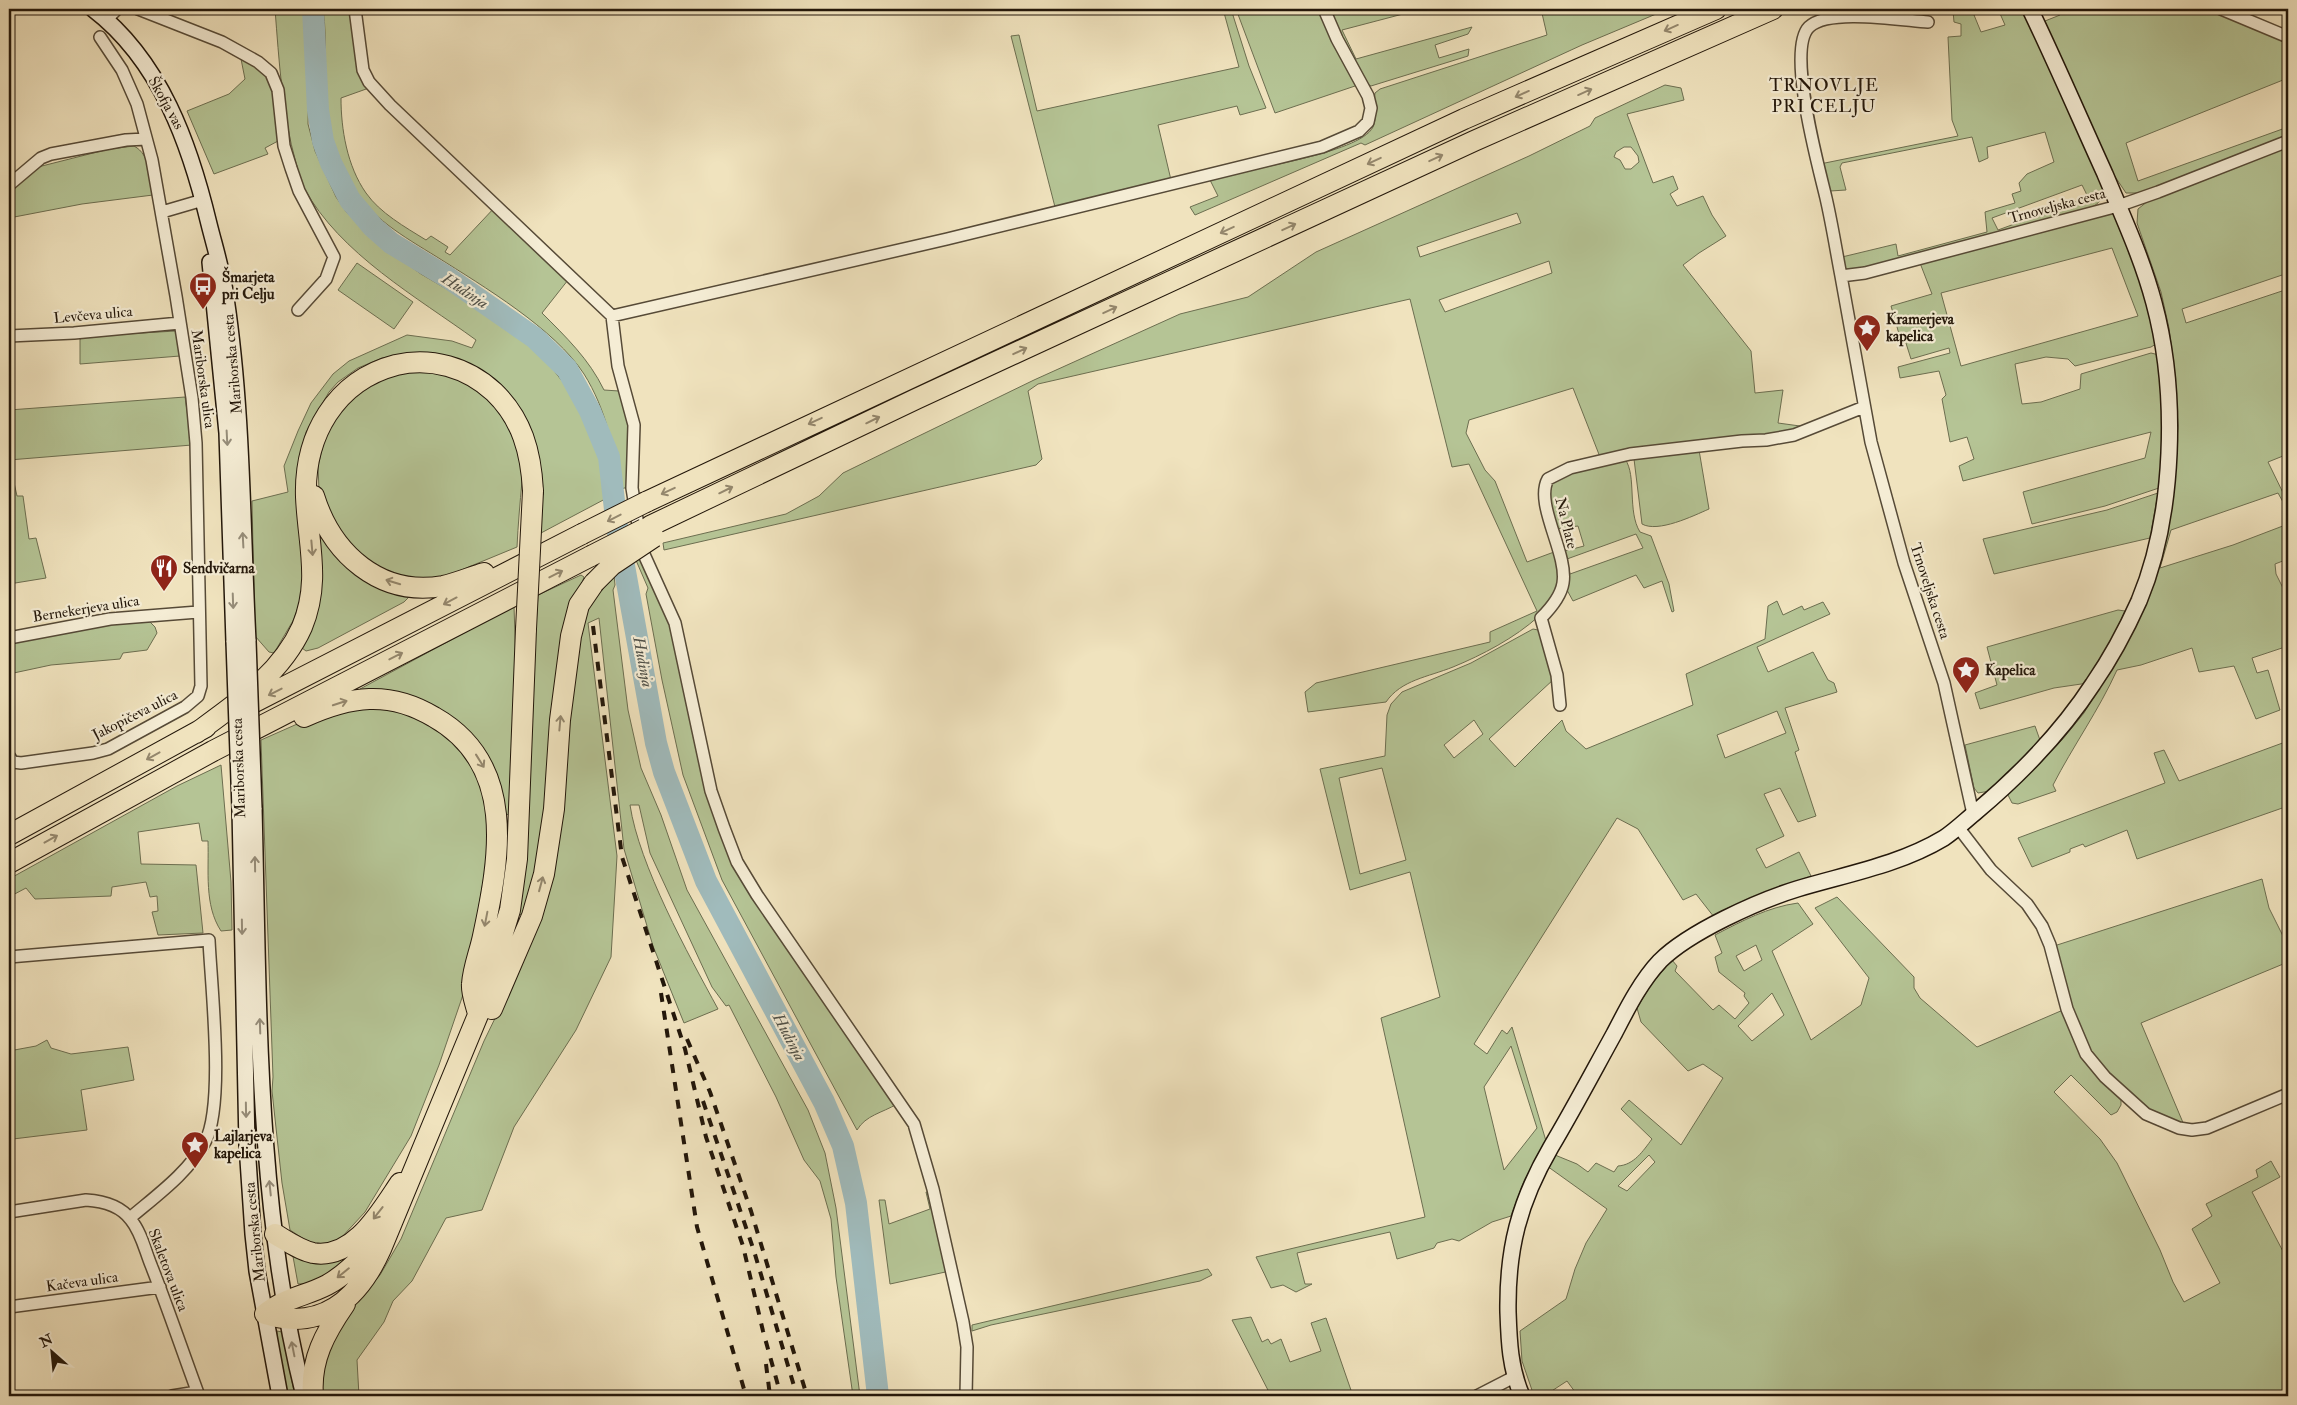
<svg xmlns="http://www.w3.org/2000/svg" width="2297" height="1405" font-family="'IM FELL Double Pica',serif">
	<rect width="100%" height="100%" fill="#f0e3be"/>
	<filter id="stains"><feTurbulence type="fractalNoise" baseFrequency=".004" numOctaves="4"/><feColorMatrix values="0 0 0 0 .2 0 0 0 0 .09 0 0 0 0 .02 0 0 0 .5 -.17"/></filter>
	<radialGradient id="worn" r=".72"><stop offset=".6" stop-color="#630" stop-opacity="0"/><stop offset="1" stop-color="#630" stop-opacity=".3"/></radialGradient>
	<path fill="#b5c495" stroke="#6c6e50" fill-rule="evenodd" d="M275,9h32l2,53 -1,62 7,27 21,46 11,16 38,35 36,26 80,47 29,23 15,15 17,22 10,7 12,21 18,48 5,41 -66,35 1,-42 -32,-94 -101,-44 -27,5 -24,10 -20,14 -9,10 -23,40 -6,24 -2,20 5,99 -2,23 -7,21 -20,34 -5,-1 -14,-16 -3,-135 36,-9 -4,-26 14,-35 13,-28 22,-29 16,-13 58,-26 45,6 20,7 4,-8c-59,-43 -136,-86 -172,-152 -4,-7 -6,-17 -8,-25 -14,-50 -17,-103 -21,-154z
		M323,9h27l19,79 -28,10c0,31 6,68 25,95 14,20 39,34 60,47l5,-4 17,11 -3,5 5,3 46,-49 72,74 -26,33c24,24 47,46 62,77l15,1 10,38 -1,58 -7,2c-7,-40 -15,-80 -37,-115 -29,-45 -101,-88 -147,-117 -34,-21 -67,-39 -88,-75 -12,-22 -22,-46 -24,-71 -2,-34 3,-69 -2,-102z
		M1223,9h8l18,57 17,42 -26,7 -3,-9 -79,19 13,55 -116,27 -44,-171 8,-1 18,76 202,-44z
		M1236,9h83l29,62 10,14 -83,28z
		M1326,9h96l-80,21 14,29 116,-32 -4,7 -33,11 4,13 30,-9 -1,7 -97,30 -7,-4z
		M1541,9h127l-86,36 -217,100 -4,-2 -166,72 -5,-8 28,-11 -8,-16c32,-11 150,-26 163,-53 5,-12 0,-23 2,-34l5,-4 167,-54z
		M1959,9h33l-18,6 7,17 24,-7 -7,-16h24l52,110 31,73c-6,15 -15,16 -30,21l-217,58 -14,-2 -2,-12 54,-13 2,12 89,-24 -2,-20 30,-9 -3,-9 9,-3 -2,-8 8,-9 27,-12 -9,-30 -58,15 1,11 -9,4 -7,-25 -130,26 -2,4 6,23 -16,1 -10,-27 138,-28 -6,-16 -4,-83 13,-1v-12l-7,-2 -1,-11zM2082,185l6,12 -90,33 -6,-12z
		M2057,9h156l75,33v36l-162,65 12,38 150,-54v11l-145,55h-17l-12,-18 -68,-150 -1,-4 15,-6z
		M241,59c43,19 31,42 37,82l-13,7 3,6 -54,20 -27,-63 42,-17 16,-15z
		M1665,85l16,3 3,12 -57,14 26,69 20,-7 5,13 -8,5 7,12 26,-10 9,19 14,21 -27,17 -16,12 68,86 4,42 28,-3 -5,33 22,3 -7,6 -193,25 -27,-69 -104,32 -3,13 19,37 10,11 32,81 27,-10 6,31c-6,10 -12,24 -21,33 -24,22 -57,39 -86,51 -25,10 -52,13 -67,35l-78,10 -3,-20 11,-9 174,-41v-10l47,-21 -68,-147 -17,3 -42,-168 -372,85 -10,7 14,68 -6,6 -372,85 -1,-7 123,-29 33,-18 24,-23 47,-23 144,-70 146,-66 68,-17 68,-45 213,-96 61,-30 5,-8zM1624,147h7l7,9 1,6 -8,7h-6l-5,-9 -6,-3 2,-5zM1517,213l4,10 -101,34 -3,-10zM1549,261l3,12 -107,39 -6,-12z
		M134,146c17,9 16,32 19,49l-71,9 -73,14v-28l29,-23 71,-18z
		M2288,146v127l-106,36 4,14 102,-34v165l-20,8 20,41v8l-10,-18 -107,37 -11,38 73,-23 55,-21v35l-13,5 1,10 12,24v48l-36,12 5,15 11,-3 12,40 -24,9 -22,-53 -35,6 -7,-24 -51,17 -24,5c-18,40 -44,76 -64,115l3,6 -38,13 -6,-1 -4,-8 54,-55 22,-27 30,-50 61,-195 3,-42 -3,-51 -6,-47 -8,-36 -24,-69 1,-14 10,-8z
		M2109,212l6,2 30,74 11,56 -5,3 -76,19 -7,-7 -22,-2 -31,7 7,40 19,-2 39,-13 1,-15 70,-21 8,2 5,91 -5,42 -54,18 -73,18 -9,-32 122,-34 6,-26 -188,49 -4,-15 15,-7 -7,-22 -17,5 -8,-43 4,-4 -7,-24 -39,7 -2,-11 52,-14 -1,-5 -38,11 -6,-19 -4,1 -10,-35 41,-12 -12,-31zM2112,248l26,68 -177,50 -20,-73z
		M357,263l56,39 -19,27 -56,-39z
		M176,331l4,25 -100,8v-25l9,-3z
		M412,371c18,1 36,3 52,11 34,17 61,62 58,99 -2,22 -4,44 -5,66l-75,31 -20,3 -23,-4 -19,-9 -36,-26 -25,-52 -1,-24 8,-33 22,-35 41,-23z
		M185,397l7,48 -183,15 8,36h6l6,43 7,-1 10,40 -37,6v-174z
		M1699,450l10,59c-16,7 -51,24 -67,15l-8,-65 3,-3z
		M1625,459c12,17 2,52 15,73l11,4 18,48 5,27 -2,1 -10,-31 -18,7 -8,-13 -63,26 -6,-11 -6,-38 23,-6 -6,-20 -22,3 -9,-41 6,-9zM1636,534l7,14 -73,26 -3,-15z
		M2158,493l-8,45 -156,36 -11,-35 124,-29z
		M319,535h3l89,60 -7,7 -86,46 -12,3 -4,-3 1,-8z
		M640,555l16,34 3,13 14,24 48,206 176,272c-15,9 -31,11 -40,26l-135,-250 -39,-105 -21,-95 -16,-86 2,-6 -13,-30z
		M581,575l3,2 -5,15 -43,281 -14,41 -3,1 -2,-4 21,-316z
		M614,575l1,10 -2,5 15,120 13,58 20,47 26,75 121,220 17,43 11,55 24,188h-7l-17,-119 -5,-58 -11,-38 -16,-21 -28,-63 -47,-92 -3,1 -14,-19 -62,-134 -11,-48h-9c9,60 58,149 88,204l-34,14 -31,-77 -29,-97 -25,-231 -11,5 29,233 -6,101 -35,73 -62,97 -32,83 -36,8 -34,63 -19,20 -9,21 -27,38 2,36h-39l1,-44 10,-20 49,-57 21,-36 83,-198 35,-72 64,-357z
		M1777,601l6,14 19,-9 2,4 19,-8 7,12 -73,33 11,25 45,-20 15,28 6,3 3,9 -52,16 14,42 -4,2 21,64 -18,6 -18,-34 -16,6 20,42 -28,13 10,19 33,-16 12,24 -41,15 -56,26 -18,-23 -13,6 -45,-71 -21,-11 -143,226 13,10 15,-24 5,4 5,-7 34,114 -22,40 -13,35 -19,6 -33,19 -7,-2 -15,4 -3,5 -37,11 -7,-27 -93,21 8,31h7l-16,8 -13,-7 -12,3 -15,-31 169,-40 -44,-199 59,-21 -30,-125 -60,18 -30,-121 65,-13 2,-41 4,-11 11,-12 69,-29 62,-34 5,1 3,3 13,46 -65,60 26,28 47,-47 4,11 20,18 107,-44 -7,-31 79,-35 3,-33zM1777,711l9,22 -61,25 -8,-23zM1474,720l9,14 -29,24 -10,-13zM1382,768l24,92 -46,14 -21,-96zM1511,1046l26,82 -33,42 -20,-83z
		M514,606l2,62 -6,144 -5,5 -36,-79 -108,-47 -1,-2z
		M2118,610l7,1 -17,37 -20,35 -34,5 -74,21 -5,-16 22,-8 -10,-38z
		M148,620l7,7 2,6 -10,17 -24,3 -3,6 -69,6 -42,9v-30l5,-3 95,-19z
		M350,707l45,1 46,19 39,49 8,46 -1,35 -21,129 -27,79 -28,71 -46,76 -24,26 -11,6 -17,1 -23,-15 -8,-47 -10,-92 1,-14 -12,-337 43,-19z
		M2035,726l6,17 -51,48 -12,2 -4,-5 -9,-43z
		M2288,741v65l-151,53 -10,-29 -42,17 -2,-3 -13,5v3l-38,15 -14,-29 147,-55 -11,-30 10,-3 15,31z
		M221,765l10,117 1,48 -11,1c-17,-26 -12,-60 -13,-90h-6l-3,-18 -61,9 3,32 55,1 7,68 -45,2 -6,-23 6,-1 -1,-15 -7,1 -4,-15 -34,5 -1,9 -76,3 -9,-11 -17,9v-18l168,-93z
		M2262,879l7,29 19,38v16l-147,61 43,102 -35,-14 -23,-19 -36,-38 -9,-17 -27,-91z
		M1837,897l77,80v11l6,10 57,49 86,-37 58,88v7l-4,7 -6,3 -40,-40 -17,17 46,47 17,24 43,87 13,32 11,20 36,-19 -28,-54 20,-13 -6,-12 52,-27 -2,-7 15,-9 9,16 -28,15 36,69v135h-710l-11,-15 -23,15h-10l-12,-35 -2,-30 46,-32 9,-30 11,-26 21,-34 -60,-43 8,-11 22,9 11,8 8,-9 18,9 4,-6c16,-1 25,-15 34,-27l-31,-30 8,-9 52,45 42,-67 -20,-14 -15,7 -47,-49 -4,-14 13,-22 22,-26 5,6 -2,5 38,39 6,-5 16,14 14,-16 -5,-7 1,-3 -26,-21 -4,-15 7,-4 -7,-18c27,-14 53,-28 83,-32l15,21 -41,27 39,89 50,-35 8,-27 -54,-70zM1756,945l6,15 -18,11 -8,-15zM1772,993l12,22 -32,26 -14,-15zM1649,1155l6,7 -28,29 -9,-5z
		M47,1040l4,8 20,6 57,-7 6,33 -53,10 6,40 -74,9 -4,-17v-71l27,-5z
		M926,1192h5l19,79 -60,13 -11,-84h6l4,24 41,-15z
		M292,1251l58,5c-16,13 -31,28 -52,28z
		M1208,1269l4,6 -12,6 -209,44 -19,6v-6z
		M1251,1317l11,25 6,-3 3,5 10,-5 9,23 31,-11 -10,-28 15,-5 27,78h-82l-39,-76z
		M277,1331l5,1 13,64h-7l-11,-55z"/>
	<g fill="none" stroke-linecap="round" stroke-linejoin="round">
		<path stroke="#a0bbbc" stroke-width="22" d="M313,9l5,101 5,31 8,22 19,37 23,27 18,16 56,34 88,61 32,31 23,42 19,46 8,70 39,216 8,29 42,109 118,221 19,44 13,57 22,193"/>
		<g stroke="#564a37" stroke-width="14">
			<path id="street" d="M138,9l84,33 36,20 13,11 7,17 6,56 7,22 8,23 35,66 -8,22 -28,31
				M355,9l8,61 6,12 21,23 222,211
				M2221,9l67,28
				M107,19l10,-10
				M9,185l32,-27 10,-4 75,-14 20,-1
				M162,212l41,-12
				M1841,276c-5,-26 -9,-52 -15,-78 -7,-30 -40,-148 -17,-171 19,-19 91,-7 119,-5
				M9,336l65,-3 106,-10
				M9,638l101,-19 88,-7
				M1560,705l-3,-30 -16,-57c9,-9 20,-22 22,-35 5,-30 -29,-79 -15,-104l22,-11 60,-14 112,-13 24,-1 28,-5 70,-28
				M9,756l4,6 8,1 72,-10 15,-4 77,-42 13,-11 3,-10 -5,-243 -4,-45 -16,-102 -24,-136 -15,-56 -15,-34 -22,-33
				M1973,814l-29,-131 -40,-120 -33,-121 -30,-166 24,-3 253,-67 40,-14 130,-51
				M1958,827l33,43 36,34 15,22 8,19 17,64 19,45 19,23 41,37 33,14 13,2 15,-2 81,-34
				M9,957l200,-17c2,46 16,165 -4,202 -17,31 -48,53 -75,76
				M9,1212l77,-12c16,1 35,6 45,20 10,12 14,30 20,45 17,43 32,88 48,131
				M9,1307l151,-20
				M172,1396l25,-4
				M966,1396l1,-49 -4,-25 -30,-133 -19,-65 -157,-229 -20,-33 -13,-34 -13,-37 -36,-168 -33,-73 -10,-62 2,-63 -16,-59 -6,-50 335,-77 375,-92 37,-16 9,-9 3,-14 -3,-12 -31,-57 -13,-30
				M1477,1396l37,-19"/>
		</g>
		<g stroke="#23170a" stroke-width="18">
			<path id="secondary" d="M93,9c68,52 97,136 116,215 6,24 14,49 17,74 17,113 16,229 22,343
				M210,262l17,171 7,209
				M254,808c5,196 2,397 50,588
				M240,809l7,336 6,89 4,37 23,125
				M1522,1396c-12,-28 -13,-54 -14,-84 -1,-63 11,-110 43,-165 22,-37 42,-75 63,-113 13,-25 27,-53 46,-73 29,-29 98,-60 137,-72 50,-15 102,-24 147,-51 12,-8 22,-18 33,-27 45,-38 84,-78 116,-127 18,-26 33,-54 46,-83 36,-86 39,-209 15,-298 -12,-45 -31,-86 -49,-129 -25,-55 -49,-111 -75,-165"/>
		</g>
		<g stroke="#23170a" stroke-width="22">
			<path id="highway" d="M314,496c18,58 66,101 129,90 14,-3 28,-9 41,-13
				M646,502l818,-383 252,-110
				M650,526l266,-127 558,-258 299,-132
				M243,708l339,-174
				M304,717c46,-21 85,-27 130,0 83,47 66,140 49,219 -3,15 -10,32 -11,48 -1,9 4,21 6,30
				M196,733c40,-29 85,-59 106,-106 19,-46 6,-83 4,-130 -2,-61 29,-116 90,-132 35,-8 71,2 98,27 28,27 37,60 39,99
				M9,835l197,-108
				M9,863l204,-112 378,-195
				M492,1009l40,-93 12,-42 10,-65 6,-89 11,-84 8,-31 15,-22
				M275,1234c12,7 24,16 38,19 41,7 68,-42 87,-70
				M265,1314c57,18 94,-16 116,-65l97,-234 32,-105 7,-51 9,-230
				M265,1314c19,-16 41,-18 62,-29 22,-12 38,-32 55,-49
				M313,1396c-3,-36 12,-63 32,-92"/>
		</g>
		<use href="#street" stroke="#f5edd5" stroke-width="11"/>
		<use href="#secondary" stroke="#f5edd5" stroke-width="15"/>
		<use href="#highway" stroke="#f0e3be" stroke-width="20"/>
		<path stroke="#23170a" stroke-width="4" stroke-dasharray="9 9" stroke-linecap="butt" d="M593,626l29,231 63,192 21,88 37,109 20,85 18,65
			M661,993l36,234 49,169
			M687,1039l23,53 41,119 56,185
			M703,1101l51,150 43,145
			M766,1364l4,32"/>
		<g stroke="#23170a" stroke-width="18" stroke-linecap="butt">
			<path id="secondary-bridge" d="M248,641l6,167
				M234,642l6,167"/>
		</g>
		<g stroke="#23170a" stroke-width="22" stroke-linecap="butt">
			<path id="highway-bridge" d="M582,534l64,-32
				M591,556l53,-27
				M594,583l18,-18 42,-28
				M526,629l7,-138"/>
		</g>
		<use href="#secondary-bridge" stroke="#f5edd5" stroke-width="15"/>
		<use href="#highway-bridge" stroke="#f0e3be" stroke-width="20"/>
	</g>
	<defs><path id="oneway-shaft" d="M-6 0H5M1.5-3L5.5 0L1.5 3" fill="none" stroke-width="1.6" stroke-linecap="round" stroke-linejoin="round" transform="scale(1.25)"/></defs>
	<g stroke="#94876d">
		<use href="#oneway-shaft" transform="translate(1671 28) rotate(156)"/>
		<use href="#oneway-shaft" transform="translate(1585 92) rotate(-24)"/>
		<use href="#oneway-shaft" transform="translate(1522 94) rotate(156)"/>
		<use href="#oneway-shaft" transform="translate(1436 158) rotate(-25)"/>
		<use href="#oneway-shaft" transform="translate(1374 161) rotate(155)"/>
		<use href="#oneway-shaft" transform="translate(1289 227) rotate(-25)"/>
		<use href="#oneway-shaft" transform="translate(1227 230) rotate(155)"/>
		<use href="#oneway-shaft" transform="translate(1110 310) rotate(-25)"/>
		<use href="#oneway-shaft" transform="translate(1020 351) rotate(-25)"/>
		<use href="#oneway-shaft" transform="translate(873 420) rotate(-26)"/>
		<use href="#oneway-shaft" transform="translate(815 421) rotate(155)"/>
		<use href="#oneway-shaft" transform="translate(726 490) rotate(-26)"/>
		<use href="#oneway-shaft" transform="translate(668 491) rotate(155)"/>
		<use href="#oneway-shaft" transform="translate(614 518) rotate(153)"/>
		<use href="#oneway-shaft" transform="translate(312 548) rotate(85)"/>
		<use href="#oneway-shaft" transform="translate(556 574) rotate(-27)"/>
		<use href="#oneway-shaft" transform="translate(393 582) rotate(-163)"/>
		<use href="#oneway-shaft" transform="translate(450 601) rotate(152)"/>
		<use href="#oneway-shaft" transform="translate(396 656) rotate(-27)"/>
		<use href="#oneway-shaft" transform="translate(275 692) rotate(153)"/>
		<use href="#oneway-shaft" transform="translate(340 703) rotate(-18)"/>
		<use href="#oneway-shaft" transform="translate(560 723) rotate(-85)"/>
		<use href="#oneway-shaft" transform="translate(153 756) rotate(151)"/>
		<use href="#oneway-shaft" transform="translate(480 761) rotate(58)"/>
		<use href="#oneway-shaft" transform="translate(51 839) rotate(-29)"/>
		<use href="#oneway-shaft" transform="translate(541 884) rotate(-75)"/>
		<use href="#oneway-shaft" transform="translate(486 919) rotate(101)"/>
		<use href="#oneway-shaft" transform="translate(378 1213) rotate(128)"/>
		<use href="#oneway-shaft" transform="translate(343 1273) rotate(141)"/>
	</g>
	<g stroke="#968d7a">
		<use href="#oneway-shaft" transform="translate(227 438) rotate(87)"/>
		<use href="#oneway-shaft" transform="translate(243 540) rotate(-93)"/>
		<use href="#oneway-shaft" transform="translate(233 601) rotate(88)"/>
		<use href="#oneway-shaft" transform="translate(255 864) rotate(-91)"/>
		<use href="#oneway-shaft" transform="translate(242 927) rotate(89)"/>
		<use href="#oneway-shaft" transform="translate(260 1026) rotate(-92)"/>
		<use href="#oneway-shaft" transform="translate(246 1110) rotate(89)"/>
		<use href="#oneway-shaft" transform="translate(270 1188) rotate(-96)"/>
		<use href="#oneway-shaft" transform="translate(293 1349) rotate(-101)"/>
	</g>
	<defs>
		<g id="bus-pin" transform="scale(1.4375)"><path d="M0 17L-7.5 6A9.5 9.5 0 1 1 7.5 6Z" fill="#8f2418" stroke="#f5edd5"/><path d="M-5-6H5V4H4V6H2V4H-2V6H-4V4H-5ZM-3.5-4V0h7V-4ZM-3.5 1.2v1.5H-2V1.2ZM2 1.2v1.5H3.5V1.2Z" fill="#fff"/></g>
		<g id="sight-pin" transform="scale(1.4375)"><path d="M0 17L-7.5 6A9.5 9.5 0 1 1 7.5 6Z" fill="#8f2418" stroke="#f5edd5"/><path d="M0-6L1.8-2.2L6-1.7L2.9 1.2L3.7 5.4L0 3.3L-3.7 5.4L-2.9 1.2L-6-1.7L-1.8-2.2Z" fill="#fff"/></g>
		<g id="restaurant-pin" transform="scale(1.4375)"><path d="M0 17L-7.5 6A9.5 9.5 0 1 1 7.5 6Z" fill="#8f2418" stroke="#f5edd5"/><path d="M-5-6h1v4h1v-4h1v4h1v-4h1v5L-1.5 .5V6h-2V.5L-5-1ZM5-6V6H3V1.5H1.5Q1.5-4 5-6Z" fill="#fff"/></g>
	</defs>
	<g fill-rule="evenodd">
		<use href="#bus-pin" x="203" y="286"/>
		<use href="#sight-pin" x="1867" y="328"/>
		<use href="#restaurant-pin" x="164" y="568"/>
		<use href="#sight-pin" x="1966" y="670"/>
		<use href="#sight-pin" x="195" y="1145"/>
	</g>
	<g text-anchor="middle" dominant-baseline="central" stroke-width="4.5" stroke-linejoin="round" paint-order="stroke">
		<g font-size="15" fill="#23170a" stroke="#f5edd5">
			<text transform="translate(166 103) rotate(61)">Škofja vas</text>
			<text transform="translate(2057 206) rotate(-15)">Trnoveljska cesta</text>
			<text transform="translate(93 315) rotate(-5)">Levčeva ulica</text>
			<text transform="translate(233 364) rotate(-95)">Mariborska cesta</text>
			<text transform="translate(203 379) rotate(82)">Mariborska ulica</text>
			<text transform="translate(1566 523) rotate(76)">Na Plate</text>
			<text transform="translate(1930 591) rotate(72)">Trnoveljska cesta</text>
			<text transform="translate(86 609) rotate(-9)">Bernekerjeva ulica</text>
			<text transform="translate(135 715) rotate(-27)">Jakopičeva ulica</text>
			<text transform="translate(239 768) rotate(-92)">Mariborska cesta</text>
			<text transform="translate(255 1232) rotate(-96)">Mariborska cesta</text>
			<text transform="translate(168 1270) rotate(69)">Skaletova ulica</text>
			<text transform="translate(82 1282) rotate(-8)">Kačeva ulica</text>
		</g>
		<g font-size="15" font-weight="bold" fill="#23170a" stroke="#f5edd5" text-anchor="start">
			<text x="222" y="277">Šmarjeta<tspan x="222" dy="17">pri Celju</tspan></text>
			<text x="1886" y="319">Kramerjeva<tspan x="1886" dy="17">kapelica</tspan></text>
			<text x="183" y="568">Sendvičarna</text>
			<text x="1985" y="670">Kapelica</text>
			<text x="214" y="1136">Lajlarjeva<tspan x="214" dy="17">kapelica</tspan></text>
		</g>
		<g font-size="16" font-style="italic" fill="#4f5048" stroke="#f5edd5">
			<text transform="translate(465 291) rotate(33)">Hudinja</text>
			<text transform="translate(643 662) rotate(79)">Hudinja</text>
			<text transform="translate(789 1037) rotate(62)">Hudinja</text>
		</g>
		<g font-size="18" letter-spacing="1" fill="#23170a" stroke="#f5edd5">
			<text x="1824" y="85">TRNOVLJE<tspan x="1824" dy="21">PRI CELJU</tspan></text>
		</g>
	</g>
	<rect width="2297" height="1405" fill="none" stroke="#f0e3be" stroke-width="30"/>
	<rect x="10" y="10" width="2277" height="1385" fill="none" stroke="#23170a" stroke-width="2.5"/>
	<rect x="15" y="15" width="2267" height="1375" fill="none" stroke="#23170a"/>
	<g transform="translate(52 1352) rotate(333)" stroke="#f5edd5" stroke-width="4" paint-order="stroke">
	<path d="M0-4L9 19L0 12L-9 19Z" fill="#23170a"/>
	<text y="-8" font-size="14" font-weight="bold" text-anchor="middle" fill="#23170a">N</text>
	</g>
	<rect width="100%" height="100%" filter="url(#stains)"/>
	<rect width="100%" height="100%" fill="url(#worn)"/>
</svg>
